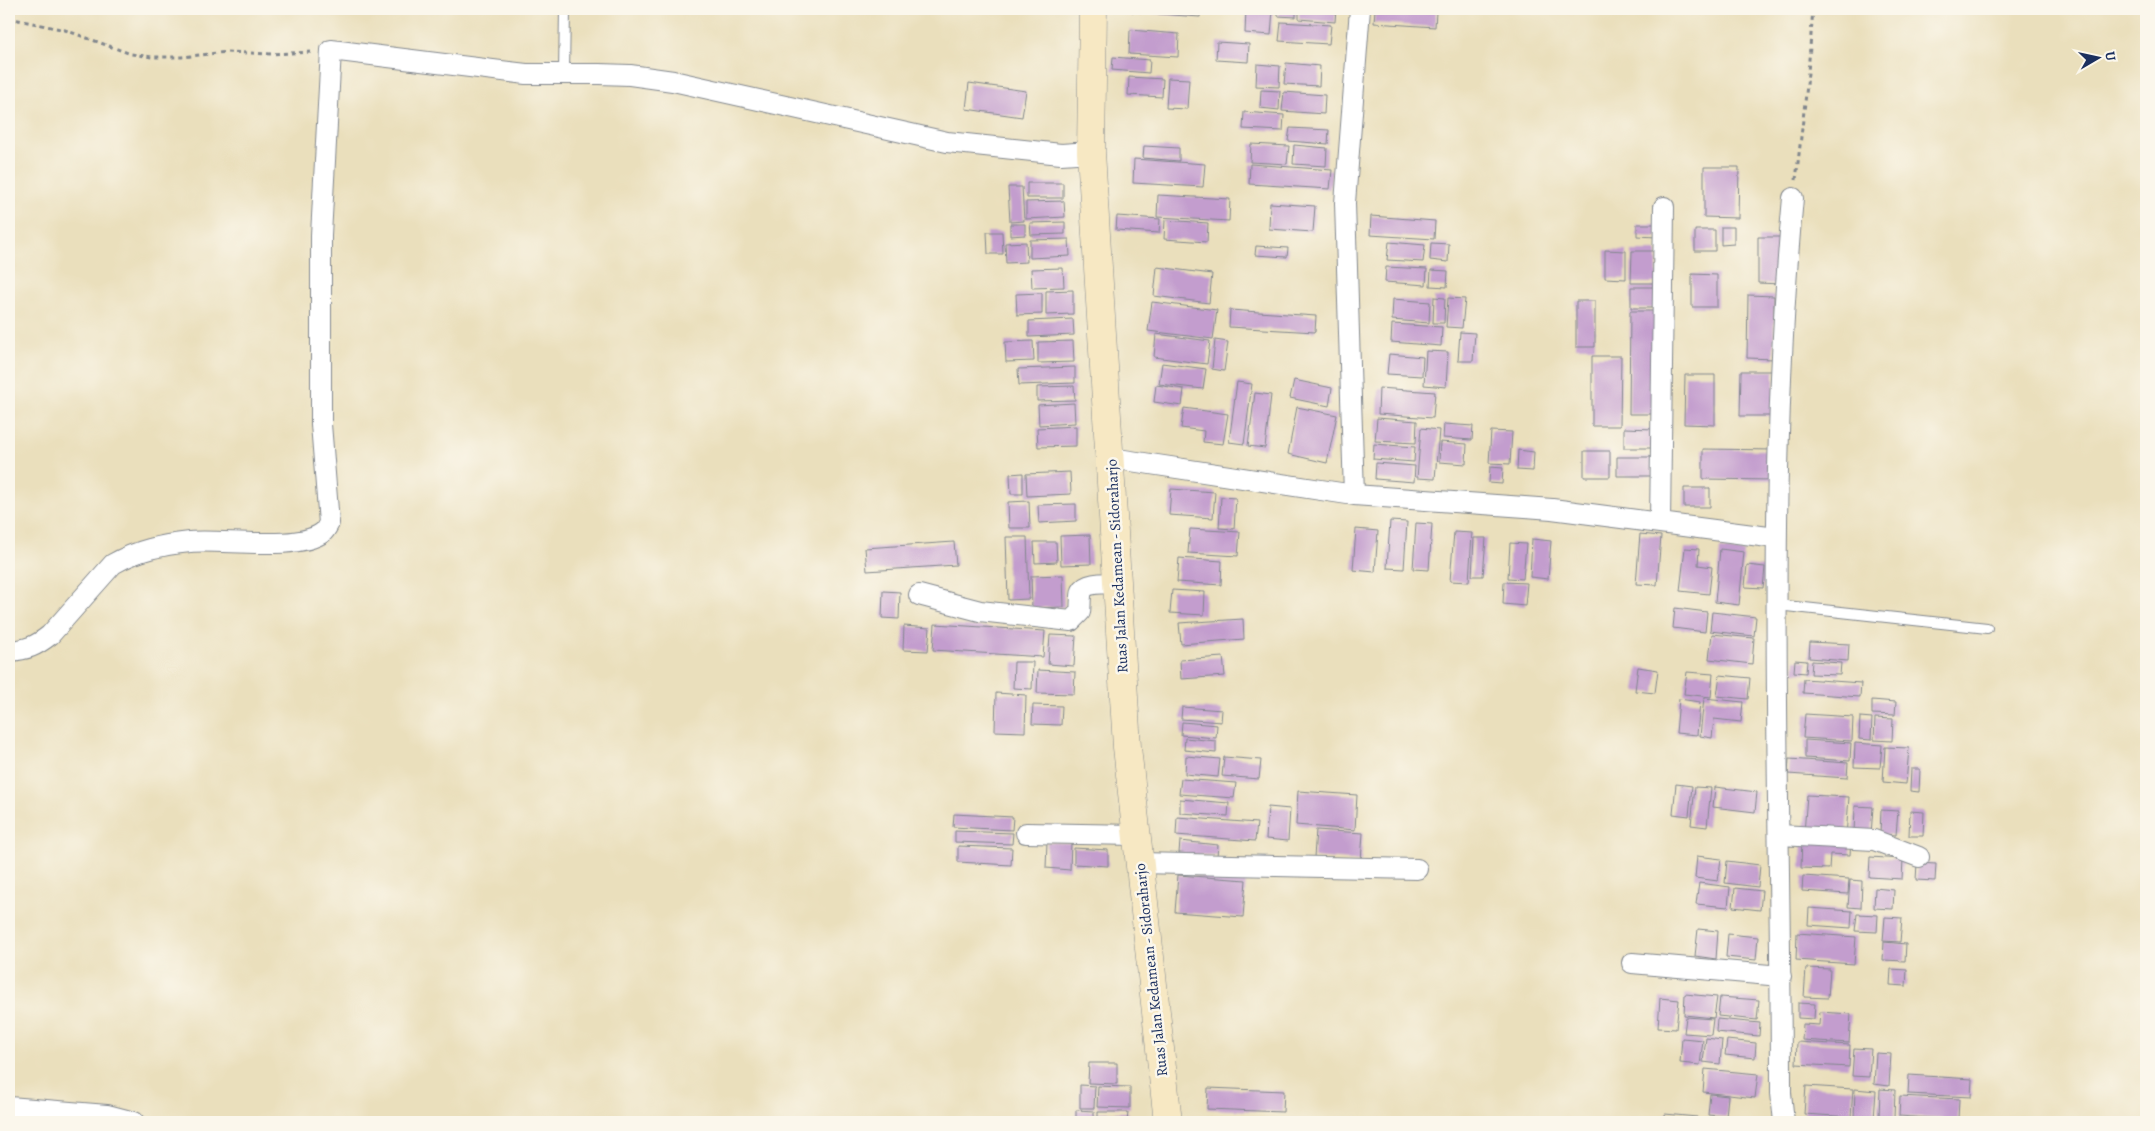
<svg xmlns="http://www.w3.org/2000/svg" width="2155" height="1131" font-family="Alegreya,serif">
	<rect width="100%" height="100%" fill="#fbf7ec"/>
	<filter id="ink" filterUnits="userSpaceOnUse"><feTurbulence type="fractalNoise" baseFrequency=".02" numOctaves="2"/><feDisplacementMap in="SourceGraphic" scale="10" xChannelSelector="R" yChannelSelector="G"/><feConvolveMatrix kernelMatrix="1 2 1 2 8 2 1 2 1" color-interpolation-filters="sRGB"/></filter>
	<filter id="wash" filterUnits="userSpaceOnUse"><feTurbulence type="fractalNoise" baseFrequency=".0096" numOctaves="4" result="noise"/><feDisplacementMap in="SourceGraphic" scale="20" xChannelSelector="R" yChannelSelector="G"/><feGaussianBlur stdDeviation="1.12" result="paint"/><feColorMatrix in="noise" values="0 0 0 0 0 0 0 0 0 0 0 0 0 0 0 0 0 1.4 0 .05"/><feComposite in="paint" operator="in"/></filter>
	<g filter="url(#wash)">
		<rect width="100%" height="100%" fill="#eadfbc"/>
		<g id="blocks">
			<path fill="#c39dce" d="M1132,9h69l-1,8 -68,-5z
				M1246,9h27l-2,26 -26,-2z
				M1278,9h18v8l-18,-1z
				M1299,9h37l-1,13 -36,-3z
				M1375,9l61,3 -1,15 -61,-4z
				M1281,22l50,3 -2,19 -50,-3z
				M1130,30l49,4 -1,23 -49,-3z
				M1217,42l32,2 -1,18 -32,-2z
				M1113,57l37,3 -1,13 -37,-3z
				M1286,63l34,3 -1,20 -35,-2z
				M1257,64l23,2 -1,21 -23,-1z
				M1129,77l34,2 -1,18 -34,-2z
				M1168,78l21,1 -2,30 -21,-1z
				M969,83l57,8 -4,26 -56,-8z
				M1261,90l19,1 -1,19 -19,-2z
				M1284,92l41,3 -1,19 -42,-3z
				M1244,112l40,3 -1,16 -40,-2z
				M1290,128l39,2 -1,14 -40,-3z
				M1251,144l38,2 -2,18 -37,-2z
				M1294,145l33,3 -1,18 -33,-2z
				M1144,146l35,2v13l-36,-3z
				M1134,159l71,5 -2,23 -70,-4z
				M1250,164l82,6 -2,19 -81,-5z
				M1704,167h35l-1,51 -34,-1z
				M1027,183h36v15h-36z
				M1008,187h14l2,34 -14,1z
				M1158,195l72,4 -1,22 -72,-4z
				M1064,201l1,16 -39,2v-17z
				M1270,203l45,3 -2,26 -44,-3z
				M1117,216l43,3 -1,14 -43,-3z
				M1371,216l64,5 -1,18 -64,-4z
				M1165,220l43,3 -1,19 -43,-3z
				M1065,222v12l-34,1 -1,-12z
				M1010,224h15v11l-15,1z
				M1637,224h21l-1,13 -20,-1z
				M1721,227h13v17l-13,1z
				M1695,230h20v21h-20z
				M987,232h15l1,22h-15z
				M1758,237h23v47l-23,-1z
				M1069,239l1,17 -40,2v-18z
				M1026,242l1,20 -21,1 -1,-20z
				M1389,242l36,3 -2,17 -36,-2z
				M1431,243l18,1 -1,18 -18,-2z
				M1256,246l32,2 -1,9 -32,-2z
				M1605,250l21,1v28l-21,-1z
				M1632,251h25v32h-26z
				M1157,267l55,7 -3,29 -55,-7z
				M1386,267l41,2 -1,16 -41,-3z
				M1063,268l1,19 -32,1 -1,-19z
				M1431,270l17,1 -1,16 -17,-1z
				M1692,274l25,1v32h-25z
				M1631,287h30v21h-30z
				M1073,290v24l-27,1v-24z
				M1042,293v21l-25,1 -1,-21z
				M1748,295l26,1v63l-27,-1z
				M1434,297l11,1 -1,25h-11z
				M1448,298l17,1 -3,29 -16,-1z
				M1393,299l37,3 -1,21 -37,-3z
				M1576,301h19v46h-19z
				M1152,302l65,8 -4,29 -65,-8z
				M1230,310l86,6 -1,16 -86,-5z
				M1630,311h30l-1,103h-30z
				M1073,319l1,16 -45,2v-16z
				M1392,324l50,3 -1,19 -50,-4z
				M1460,332l15,1 -2,28h-15z
				M1156,334l54,7 -3,23 -53,-7z
				M1215,340l13,2 -4,29 -12,-2z
				M1033,341l1,20 -28,1 -1,-20z
				M1073,341l1,21 -36,1v-21z
				M1426,351l22,1 -2,35 -22,-2z
				M1389,354l34,3 -1,19 -35,-2z
				M1592,356h29l-1,70h-28z
				M1162,363l44,6 -3,20 -44,-5z
				M1075,367v16l-56,2 -1,-16z
				M1741,371h33v45h-34z
				M1685,375h30v50l-31,-1z
				M1294,380l38,8 -3,18 -39,-8z
				M1237,382l15,2 -8,60 -15,-2z
				M1156,385l28,4 -2,17 -28,-4z
				M1074,386l1,14 -38,1v-14z
				M1379,388l56,4 -2,26 -55,-4z
				M1255,393l16,2 -6,53 -17,-2z
				M1074,403l1,20 -36,2 -1,-20z
				M1297,407l40,8 -10,48 -39,-9z
				M1184,408l44,6 -5,30 -20,-2 1,-11 -23,-3z
				M1377,418l40,3 -1,22 -41,-2z
				M1444,424l29,2 -1,14 -29,-2z
				M1076,426v20l-38,1 -1,-19z
				M1421,428l18,2 -4,49 -18,-1z
				M1624,428l30,1v19h-30z
				M1491,431l21,1 -2,32 -21,-1z
				M1440,442l27,2 -1,20 -27,-2z
				M1374,444l41,3 -1,15 -41,-3z
				M1703,449l72,1 -1,30 -71,-1z
				M1518,450l16,2 -1,19 -16,-1z
				M1584,451h26v26h-26z
				M1617,457h37l-1,19h-36z
				M1376,463l39,3 -1,16 -39,-3z
				M1490,467l13,1 -1,16 -13,-1z
				M1070,472l1,22 -44,2 -1,-22z
				M1023,473v21h-12l-1,-20z
				M1684,488h26v19h-26z
				M1171,489l44,3 -2,26 -44,-3z
				M1221,497l15,1 -2,31 -15,-1z
				M1029,501l1,27h-21l-1,-26z
				M1076,504v17l-37,2 -1,-18z
				M1390,521l17,1 -3,47 -17,-1z
				M1416,523l16,1 -3,46 -16,-1z
				M1190,529l50,3 -2,24 -50,-3z
				M1356,529l22,2 -3,41 -22,-2z
				M1454,532l18,1 -3,49 -19,-1z
				M1640,534l21,2 -4,49 -21,-1z
				M1090,535l1,29 -30,1 -1,-29z
				M1006,537h21l2,62 -21,1z
				M1474,538h12l-3,38h-11z
				M1532,539l19,2 -3,38 -18,-2z
				M954,542l2,23 -89,6 -2,-23z
				M1034,542h22l1,20 -22,1z
				M1510,543l16,1 -3,35 -15,-1z
				M1685,548l14,1 -1,16 14,2 -3,27 -29,-3z
				M1720,549l24,3 -5,53 -24,-3z
				M1179,558l43,3 -1,24 -44,-3z
				M1747,565l18,2 -2,21 -18,-1z
				M1063,575l1,32 -32,1 -1,-32z
				M1504,582l23,1 -2,23 -22,-2z
				M1172,590l33,2 -1,23 -34,-2z
				M883,591l17,1 -1,27 -17,-1z
				M1675,608l32,4 -2,20 -32,-4z
				M1712,612l44,5 -2,19 -44,-5z
				M1243,619l1,20 -63,5 -2,-21z
				M935,624l110,7 -2,26 -110,-7z
				M904,626l26,2 -2,23 -25,-1z
				M1712,634l42,4 -2,26 -43,-5z
				M1050,635l26,1 -2,30 -26,-2z
				M1810,642l39,2 -1,17 -39,-3z
				M1223,657l2,19 -44,3 -1,-19z
				M1795,660l12,1 -1,12 -12,-1z
				M1812,661l29,2 -1,12 -29,-1z
				M1014,662h19l-1,27 -19,-1z
				M1638,667l20,3 -3,23 -20,-2z
				M1038,670l37,2 -1,22 -37,-1z
				M1687,672l26,2 -2,23 -27,-3z
				M1720,675l30,3 -2,21 -31,-3z
				M1804,679l57,4 -1,14 -57,-4z
				M996,693l30,2 -1,37 -30,-1z
				M1704,698l39,4 -2,20 -27,-3 -2,19 -12,-2z
				M1679,699l21,3 -3,33 -21,-2z
				M1872,700l24,2 -1,13 -23,-1z
				M1033,705l29,1 -1,19 -29,-1z
				M1182,707l40,3 -1,12 -40,-3z
				M1805,714l48,3 -1,24 -49,-3z
				M1860,717l12,1 -1,22 -12,-1z
				M1875,718l18,1 -1,22 -18,-1z
				M1182,722l35,3 -1,13 -35,-3z
				M1185,738l31,3v12l-32,-3z
				M1805,740l46,3 -1,18 -45,-3z
				M1855,743l27,2 -2,23 -26,-1z
				M1885,747l24,1 -3,36 -23,-2z
				M1186,756l34,3 -2,18 -33,-3z
				M1224,757l37,3 -2,19 -37,-3z
				M1789,759l59,4 -1,15 -59,-4z
				M1911,769h9l-1,23 -9,-1z
				M1181,779l55,4 -2,15 -55,-4z
				M1676,784l16,2 -3,30 -16,-2z
				M1695,787l16,1 -4,39 -16,-2z
				M1715,787l42,5 -2,20 -42,-5z
				M1298,791l59,4 -2,35 -59,-5z
				M1807,795l42,2 -3,39 -42,-3z
				M1180,799l49,4 -1,13 -48,-3z
				M1855,806l18,1 -2,28 -17,-1z
				M1268,807l22,2 -2,32 -22,-2z
				M1881,810l17,1 -2,24 -16,-1z
				M1910,811l14,1 -1,24h-14z
				M954,814l59,3 -1,13 -59,-3z
				M1177,817l80,6 -2,18 -79,-6z
				M1316,830l47,3 -2,28 -47,-4z
				M955,831l58,2 -1,11 -57,-2z
				M1802,837l49,3 -1,15 -20,-1 -1,15 -28,-1z
				M1180,841l38,4 -1,11 -38,-3z
				M1047,842l24,1 -1,27 -24,-2z
				M958,846l54,2 -1,17 -53,-3z
				M1074,848l34,2v16l-34,-2z
				M1697,856l24,3 -3,22 -23,-3z
				M1870,857l33,2 -1,20 -33,-2z
				M1727,861l33,4 -2,22 -33,-4z
				M1917,863l19,1 -1,17 -19,-1z
				M1178,875l68,5 -3,37 -68,-5z
				M1803,876l46,3 -1,15 -46,-3z
				M1850,880l12,1 -1,27 -13,-1z
				M1699,883l31,4 -2,20 -32,-3z
				M1735,888l27,3 -2,19 -27,-3z
				M1875,888l19,2 -1,19 -19,-1z
				M1809,908l43,3 -1,17 -43,-3z
				M1857,914l21,1 -1,17 -22,-1z
				M1885,917l17,1 -2,24 -17,-1z
				M1698,929l20,2 -2,28 -21,-3z
				M1797,933l59,4 -2,27 -58,-4z
				M1728,934l30,3 -2,23 -30,-3z
				M1884,942l22,2 -1,17 -22,-1z
				M1806,968l24,1 -2,29 -24,-1z
				M1891,969l16,1 -1,16 -16,-1z
				M1685,994l32,3 -3,21 -30,-3z
				M1720,997l39,3 -2,20 -39,-4z
				M1660,998l19,2 -3,29 -18,-1z
				M1798,1003l17,1 -1,15 -16,-1z
				M1820,1012l31,2 -2,29 -47,-3 1,-16 16,1z
				M1686,1017l27,2 -2,16 -27,-2z
				M1717,1019l43,4 -1,13 -43,-4z
				M1682,1038l21,2 -3,25 -20,-2z
				M1706,1038l16,2 -2,24 -17,-2z
				M1727,1040l29,3 -1,15 -30,-3z
				M1797,1042l53,3 -1,22 -53,-3z
				M1854,1048l17,1 -2,28 -17,-1z
				M1876,1053l15,1 -2,32 -15,-2z
				M1089,1063h28v21l-29,-1z
				M1705,1069l53,5 -3,24 -52,-6z
				M1909,1075l63,4 -1,18 -63,-3z
				M1080,1085l15,1 -1,22h-14z
				M1098,1086l32,1v21l-33,-1z
				M1806,1086l47,3 -2,28 -47,-3z
				M1208,1088l76,3 -1,21 -76,-3z
				M1855,1089l21,2 -2,28 -20,-2z
				M1880,1089l15,1 -1,29 -15,-1z
				M1710,1094l18,2 -2,21 -18,-2z
				M1900,1096l59,3 -1,21 -59,-4z
				M1076,1110l18,1v11h-18z
				M1098,1112h30l-1,10h-29z
				M1665,1114l32,3 -1,5h-31z"/>
		</g>
	</g>
	<g filter="url(#ink)">
		<use href="#blocks" fill-opacity="0" stroke="#82878d" stroke-width="1"/>
		<g fill="none" stroke-linecap="round" stroke-linejoin="round">
			<g stroke="#82878d" stroke-width="12">
				<path id="lane" d="M564,74l1,-65
					M1777,605l210,23"/>
			</g>
			<g stroke="#82878d" stroke-width="22">
				<path id="street" d="M1111,458l243,37 198,14 224,29
					M1354,495l-9,-292 15,-194
					M1660,523l4,-316
					M919,595l61,16 91,10 9,-9c1,-6 0,-15 2,-21 5,-10 27,-7 36,-8
					M9,651c18,-1 27,-5 41,-16l63,-71c24,-14 49,-19 77,-22 33,-3 107,9 132,-9 3,-2 5,-6 7,-10l-8,-99v-189l10,-185 195,24h73l31,1 43,6 274,61 114,12 30,-2
					M1026,833l110,2
					M1780,835l94,5 45,17
					M1139,863l278,6
					M1632,963l149,13
					M9,1107l98,8 27,7
					M1784,1122l-3,-29c0,-298 -16,-598 12,-895"/>
			</g>
			<g stroke="#82878d" stroke-width="29">
				<path id="secondary" d="M1093,9l-2,143 36,595 41,375"/>
			</g>
			<path stroke="#82878d" stroke-width="3" stroke-dasharray="4 4" stroke-linecap="butt" d="M9,18l56,12 66,24 21,3h30l45,-5 44,2 41,-2
				M1796,180l11,-95 6,-76"/>
			<use href="#lane" stroke="#fff" stroke-width="10"/>
			<use href="#street" stroke="#fff" stroke-width="20"/>
			<use href="#secondary" stroke="#f7e8c3" stroke-width="28"/>
		</g>
	</g>
	<g text-anchor="middle" dominant-baseline="central" stroke-width="5" stroke-linejoin="round" paint-order="stroke">
		<g font-size="15" fill="#1b2f5e" stroke="#fbf7ec">
			<text transform="translate(1117 566) rotate(-93)">Ruas Jalan Kedamean - Sidoraharjo</text>
			<text transform="translate(1151 970) rotate(-96)">Ruas Jalan Kedamean - Sidoraharjo</text>
		</g>
	</g>
	<rect width="2155" height="1131" fill="none" stroke="#fbf7ec" stroke-width="30"/>
	<g transform="translate(2098 58) rotate(81)" stroke="#fbf7ec" stroke-width="4" paint-order="stroke">
	<path d="M0-4L9 19L0 12L-9 19Z" fill="#1b2f5e"/>
	<text y="-8" font-size="14" font-weight="bold" text-anchor="middle" fill="#1b2f5e">U</text>
	</g>
</svg>
